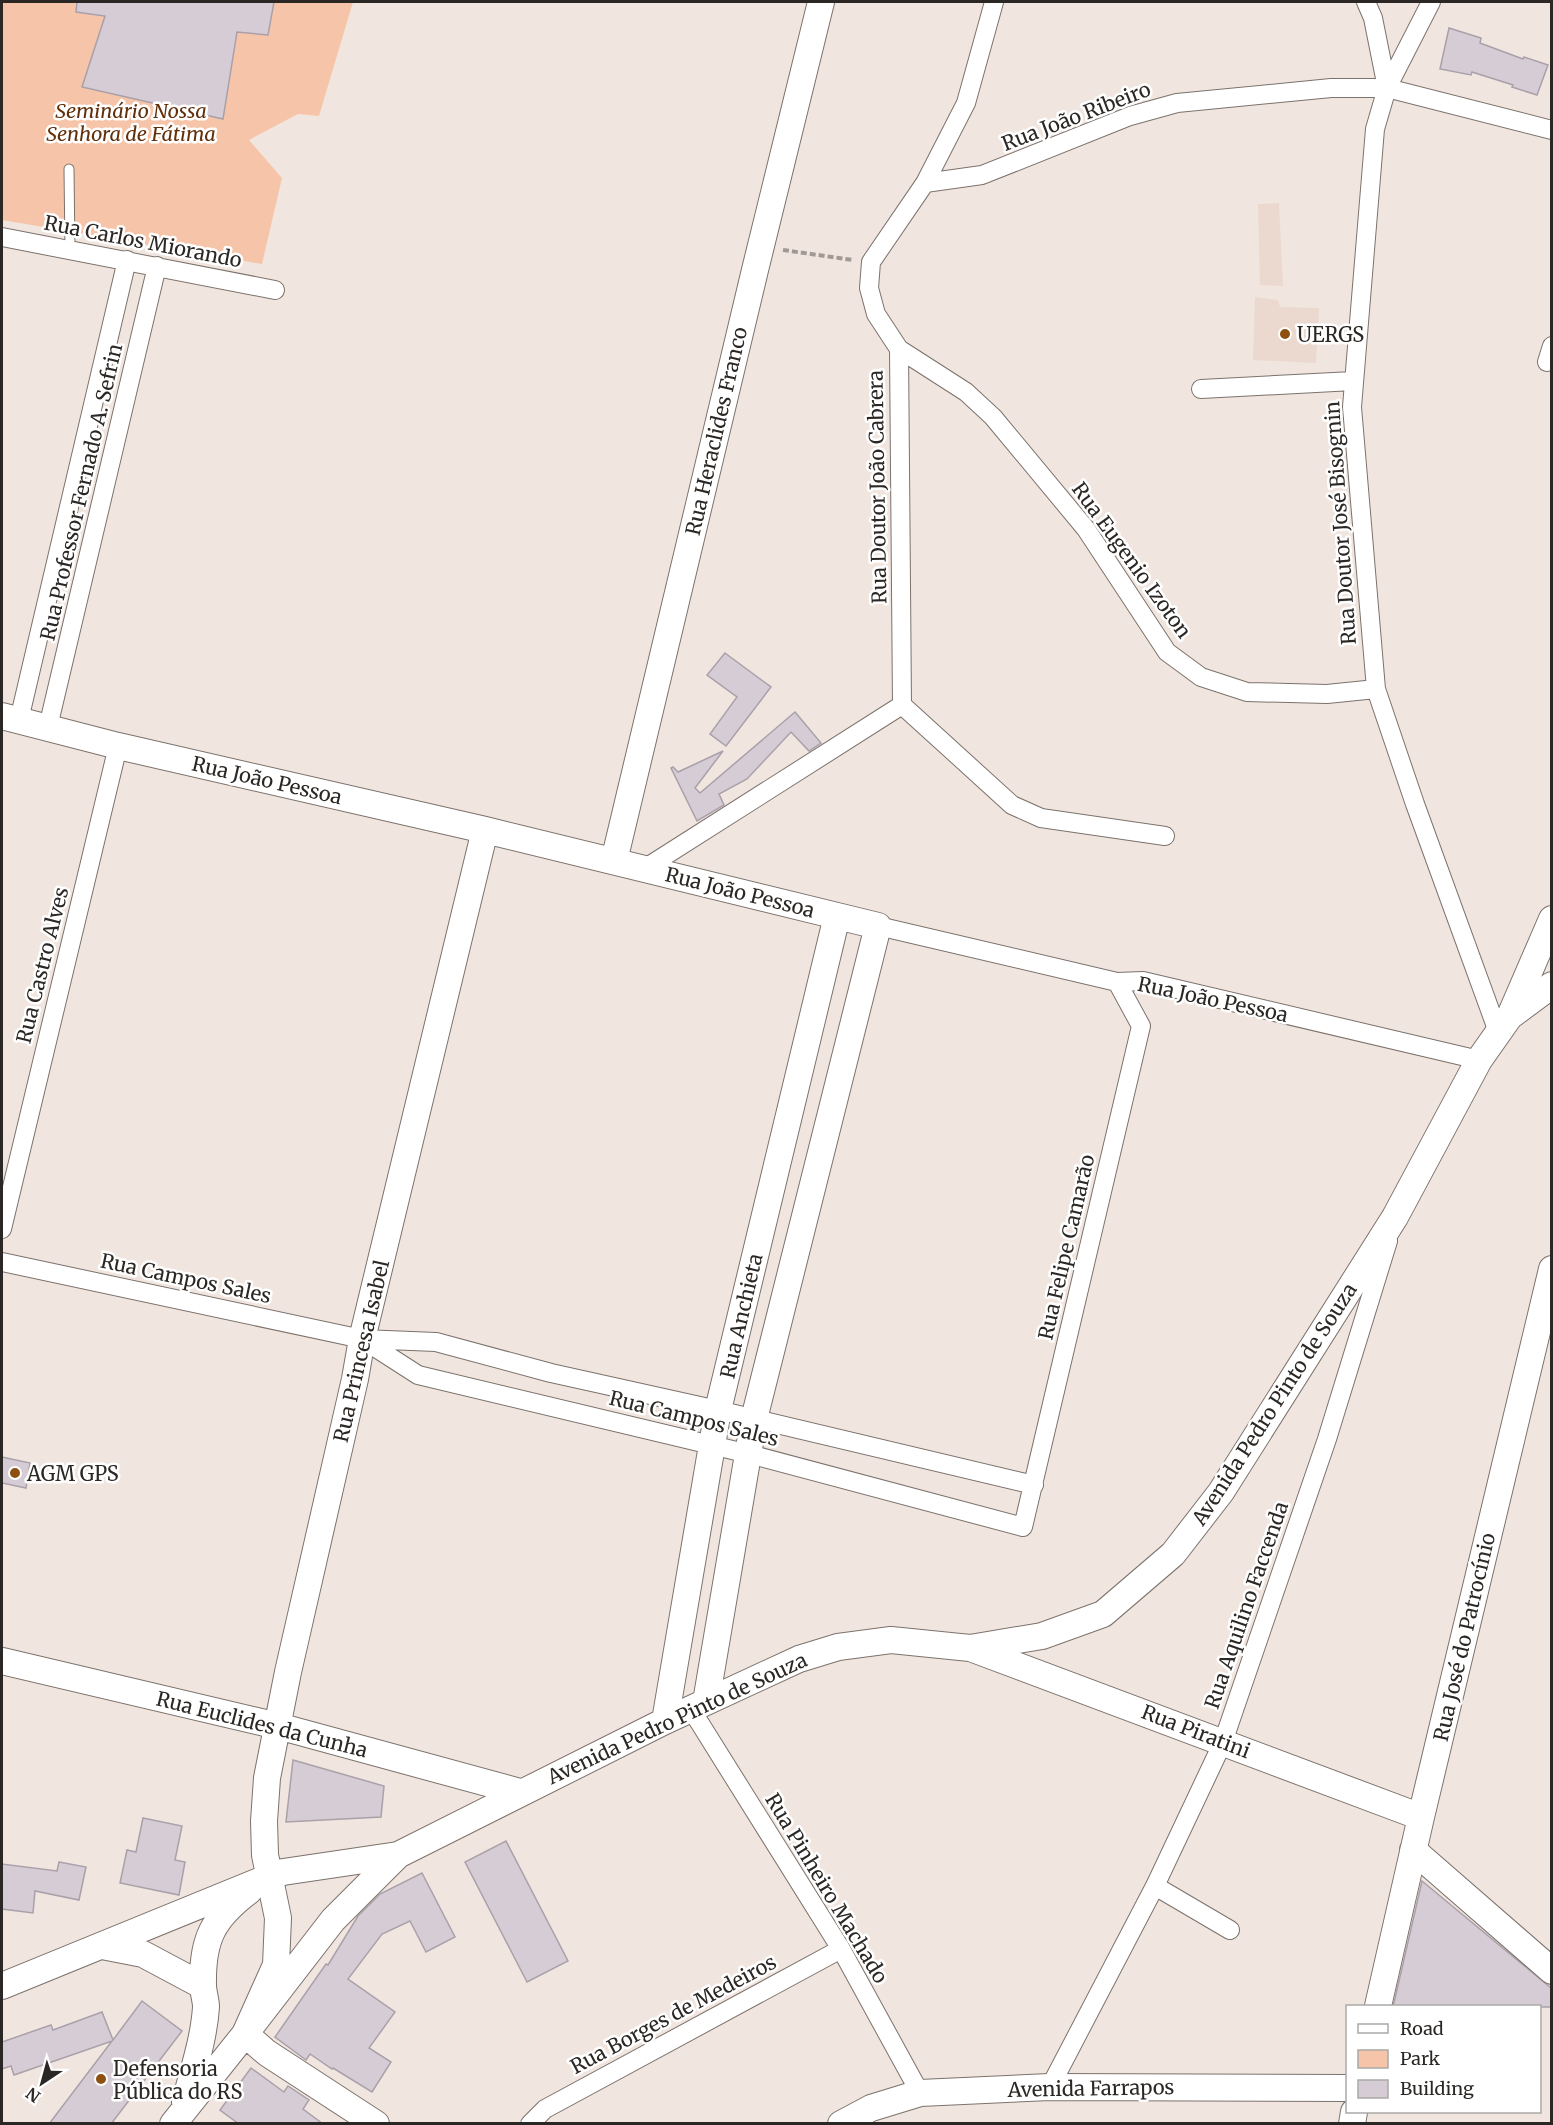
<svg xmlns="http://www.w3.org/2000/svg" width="1553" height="2125" font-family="Merriweather,serif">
	<rect width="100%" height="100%" fill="#f1e6df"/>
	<path fill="#ebd8ce" d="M1279,203l4,83 -23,-1 -2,-81z
		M1255,297l23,3 2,7 39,1 -3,55 -63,-3z"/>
	<path fill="#f6c5a9" d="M2,2h351l-34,114 -21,-2 -49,26 33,38 -20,86 -260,-44z"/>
	<path fill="#d6ccd5" stroke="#a9a0a9" stroke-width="1.5" d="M77,2h197l-6,33 -31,-3 -14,87 -141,-32 23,-71 -29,-4z
		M1449,28l32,10 -1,5 43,16 1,-2 24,8 -11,30 -25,-8 1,-2 -41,-13 -1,3 -31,-6z
		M725,653l46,34 -45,59 -16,-12 27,-37 -30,-22z
		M795,712l26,31 -12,8 -18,-19 -44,47 -28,15 5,11 -27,16 -26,-53 2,-1 5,5 45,-21 -28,37 5,5z
		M2,1457l28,6 -4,25 -24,-5z
		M293,1760l91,26 -3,31 -95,5z
		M143,1818l39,8 -7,34 10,2 -6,33 -59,-12 7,-33 9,2z
		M506,1841l62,120 -41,21 -62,-120z
		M59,1862l27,5 -7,33 -44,-9 -2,22 -31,-4v-45l55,7z
		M422,1873l33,64 -29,15 -16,-31 -28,13 -34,45 47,33 -26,36 22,14 -19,30 -39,-24 -1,1 -22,-15 -4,6 -31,-23 51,-73 2,1 30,-49 22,-22z
		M1422,1881l129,107v19h-158z
		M142,2001l40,30 -71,93h-62l63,-83 -98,34 -3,-9 -9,3v-27l49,-17 2,5 49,-18 11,28z
		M251,2068l33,24 4,-6 21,14 -6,9 20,15h-84l-19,-14z"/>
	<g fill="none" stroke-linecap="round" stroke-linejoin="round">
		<g stroke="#7c726c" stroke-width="11">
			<path id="lane" d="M69,169l1,81"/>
		</g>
		<g stroke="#7c726c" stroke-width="20">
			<path id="street" d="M1366,2l7,16 14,70
				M1431,2l-44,86 -12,41 -23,278 24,282 39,115 83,228
				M925,183l57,-8 148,-59 47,-13 154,-15h56l165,42
				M2,237l273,53
				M899,349l67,43 27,25 93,112 81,123 34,25 46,15 80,2 49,-5
				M1547,362l5,-16
				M1201,389l152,-8
				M902,705l-3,-356 -23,-35 -7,-26 2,-26 54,-79 41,-80 28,-101
				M902,705l110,100 29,13 124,18
				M19,720l108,-460
				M48,727l109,-461
				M644,869l258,-164
				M878,926l239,56 26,-1 336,79
				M2,1229l116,-483
				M2,1262l360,77 74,3 115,31 167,37 316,75
				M362,1339l56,36 331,79 274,73 118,-501 -24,-44
				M691,1709l150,240 79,144
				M1155,1886l75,44
				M1050,2087l105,-201 68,-144 104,-303 61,-198
				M530,2124l15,-15 296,-160"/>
		</g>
		<g stroke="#7c726c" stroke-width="28">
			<path id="secondary" d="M2,716l116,30 367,84 393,96 -124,493 -48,283
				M614,861l141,-591 66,-268
				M1513,1014l39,-29
				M973,1649l448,168
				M2,1661l276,65 242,66
				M665,1721l53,-311 119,-494
				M1413,1850l139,121
				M102,1946l41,8 60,32
				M2,1986l267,-109 14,-5 115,-17 267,-134 134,-62 39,-12 53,-7 79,8 72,-12 61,-22 70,-60 48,-62 174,-275 84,-157 31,-44 42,-97
				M1378,2006l43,-189 131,-548
				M245,2034l31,-69 2,-47 -13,-63 -1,-34 3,-43 21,-106 67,-293 7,-40 123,-509
				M245,2034l22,19 109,71
				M185,2102c8,-31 19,-63 21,-95 0,-7 -3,-15 -3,-22 -1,-46 10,-67 46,-94
				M173,2124l72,-90 88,-114 65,-65
				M841,2124l30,-16 49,-15 130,-6 298,1
				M1352,2124l2,-12"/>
		</g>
		<path stroke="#a29994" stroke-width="4" stroke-dasharray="6 3" stroke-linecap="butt" d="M783,250l70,10"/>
		<use href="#lane" stroke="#fff" stroke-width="9"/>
		<use href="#street" stroke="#fff" stroke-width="18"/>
		<use href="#secondary" stroke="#fff" stroke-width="26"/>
	</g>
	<g fill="#8d5011" stroke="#fff" stroke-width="2">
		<circle cx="1285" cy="334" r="6"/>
		<circle cx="15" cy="1473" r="6"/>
		<circle cx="101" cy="2079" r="6"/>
	</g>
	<g text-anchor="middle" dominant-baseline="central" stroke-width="5" stroke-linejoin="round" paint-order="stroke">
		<g font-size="20" font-style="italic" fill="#612f0a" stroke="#fff">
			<text x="131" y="110">Seminário Nossa<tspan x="131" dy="23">Senhora de Fátima</tspan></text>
		</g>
		<g font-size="20" fill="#2b2724" stroke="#fff">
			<text transform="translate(1076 116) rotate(-21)">Rua João Ribeiro</text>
			<text transform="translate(143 241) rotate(11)">Rua Carlos Miorando</text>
			<text transform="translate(716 431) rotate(-77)">Rua Heraclides Franco</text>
			<text transform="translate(877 487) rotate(-91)">Rua Doutor João Cabrera</text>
			<text transform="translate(81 492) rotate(-77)">Rua Professor Fernado A. Sefrin</text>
			<text transform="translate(1340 523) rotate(-94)">Rua Doutor José Bisognin</text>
			<text transform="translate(1132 560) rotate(54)">Rua Eugenio Izoton</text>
			<text transform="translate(267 780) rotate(13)">Rua João Pessoa</text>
			<text transform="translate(740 892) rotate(14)">Rua João Pessoa</text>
			<text transform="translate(42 965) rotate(-76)">Rua Castro Alves</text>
			<text transform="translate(1213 999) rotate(12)">Rua João Pessoa</text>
			<text transform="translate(1066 1247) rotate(-77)">Rua Felipe Camarão</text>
			<text transform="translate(186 1278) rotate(12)">Rua Campos Sales</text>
			<text transform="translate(741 1316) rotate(-77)">Rua Anchieta</text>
			<text transform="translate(361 1351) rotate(-77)">Rua Princesa Isabel</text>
			<text transform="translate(1274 1404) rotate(-57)">Avenida Pedro Pinto de Souza</text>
			<text transform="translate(694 1418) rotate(14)">Rua Campos Sales</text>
			<text transform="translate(1246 1605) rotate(-71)">Rua Aquilino Faccenda</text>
			<text transform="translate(1464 1637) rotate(-77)">Rua José do Patrocínio</text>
			<text transform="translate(677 1718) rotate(-25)">Avenida Pedro Pinto de Souza</text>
			<text transform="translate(262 1724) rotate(14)">Rua Euclides da Cunha</text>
			<text transform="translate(1196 1731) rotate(21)">Rua Piratini</text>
			<text transform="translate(827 1888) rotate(59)">Rua Pinheiro Machado</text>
			<text transform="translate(673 2014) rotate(-28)">Rua Borges de Medeiros</text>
			<text transform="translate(1091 2088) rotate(-1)">Avenida Farrapos</text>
		</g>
		<g font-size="20" fill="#2b2724" stroke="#fff" text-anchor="start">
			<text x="1297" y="334">UERGS</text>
			<text x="27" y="1473">AGM GPS</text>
			<text x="113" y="2068">Defensoria<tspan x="113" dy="23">Pública do RS</tspan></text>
		</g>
	</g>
	<rect width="1553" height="2125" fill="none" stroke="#2b2724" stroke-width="6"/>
	<rect x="1346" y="2005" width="195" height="108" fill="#ffffff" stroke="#aaa9a7" stroke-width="1.5"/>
	<rect x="1358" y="2024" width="30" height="9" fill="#ffffff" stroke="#aaa9a7" stroke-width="1.5"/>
	<text x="1400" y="2035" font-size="18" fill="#2b2724">Road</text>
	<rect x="1358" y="2050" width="30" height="18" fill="#f6c5a9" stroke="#aaa9a7" stroke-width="1.5"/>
	<text x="1400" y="2065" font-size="18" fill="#2b2724">Park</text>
	<rect x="1358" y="2080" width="30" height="18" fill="#d6ccd5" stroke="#aaa9a7" stroke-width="1.5"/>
	<text x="1400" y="2095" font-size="18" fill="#2b2724">Building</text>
	<g transform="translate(42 2083) rotate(216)" stroke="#ffffff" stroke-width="4.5" paint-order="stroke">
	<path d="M0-4.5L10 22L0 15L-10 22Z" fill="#2b2724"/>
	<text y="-9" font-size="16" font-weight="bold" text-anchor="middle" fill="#2b2724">N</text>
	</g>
</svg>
